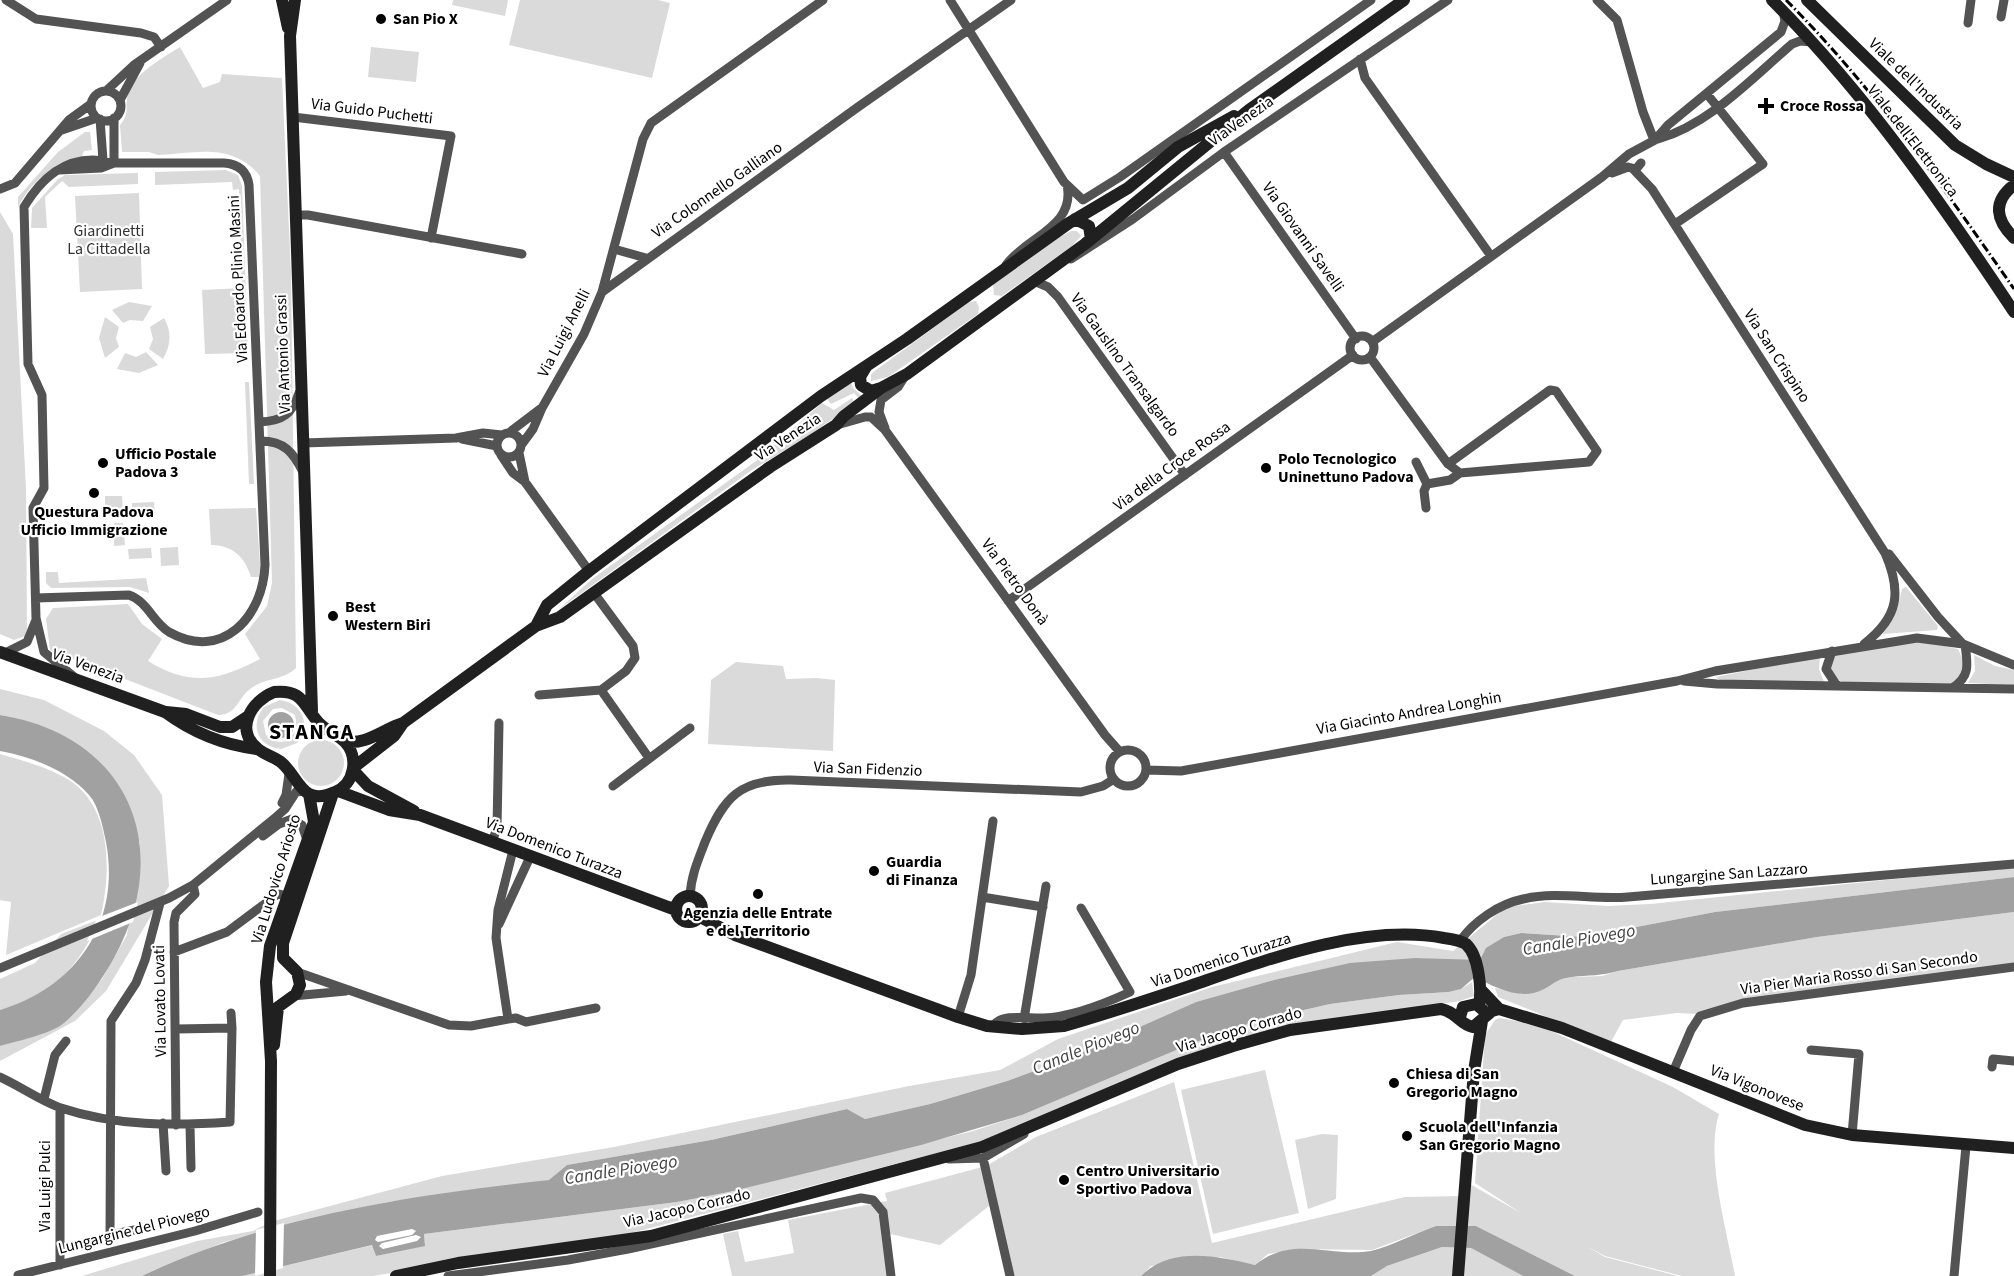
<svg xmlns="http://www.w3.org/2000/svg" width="2014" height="1276" font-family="'Source Sans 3',sans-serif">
	<rect width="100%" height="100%" fill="#fff"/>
	<path fill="#dadada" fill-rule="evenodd" d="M453,0h55l-3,16 -53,-11z
		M520,0h138l12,3 -18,75 -143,-33z
		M180,47l23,41 17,-6 2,-8 60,4 9,195 5,395c-12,12 -30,10 -43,19 -16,10 -15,28 -35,28l-168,-65 -4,-31 7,-11 75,-4 14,20 20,15 -14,22c43,26 70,20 112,-2l-15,-25 22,-28 5,-23 -12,-407c-28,-34 -63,-23 -102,-21l-9,-3h-27l-2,-27c11,-14 4,-17 8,-31 6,-21 35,-36 52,-47z
		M371,47l48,5 -3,30 -48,-5z
		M85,132h5l2,18 -8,1 -3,7c-29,6 -49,23 -63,49v-10l40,-45z
		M226,170l12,5 4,11 6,167 -43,1 -3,-64 40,-2 -3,-99 -6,1 -1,-8 -77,3v-13z
		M138,173v11l-69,3 -7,-6 -17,16 2,31h-16l1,-20 26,-29 7,-4z
		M139,193l3,96 -62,3 -5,-96z
		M0,212l13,22 13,255 1,140 -2,7 -11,4 -14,-6z
		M1071,231h6l4,5 -9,10 -70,50 -8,-1 -1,-11 61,-44z
		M976,301l3,6 -1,7 -90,63 -17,4v-7l5,-4 93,-68z
		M129,302l23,4 -9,15 -13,-1 -7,3 -11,-13z
		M105,317l14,10 -3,11 3,9 -14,11 -6,-20z
		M164,318c8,14 7,27 -1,41l-14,-10 4,-10 -3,-12z
		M146,352l12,13 -19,8 -22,-4 8,-16 11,4z
		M245,382h4l5,102h-5z
		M851,382l2,6 9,8 -3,3 -5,-6 -23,11 -4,-5z
		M852,398l3,5 -48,34 -55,33 -194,140 34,-31 164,-118 66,-58 12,7z
		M105,496h17l1,18 -18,1z
		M154,502l1,11 -23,1v-11z
		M256,508l5,69h-10c-6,-20 -19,-32 -40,-32l-2,-36z
		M114,523h9l2,22 -11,1z
		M178,547l1,18 -18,1 -1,-18z
		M151,548l1,10 -23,1 -1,-10z
		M46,572h12l1,11 87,-5 3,15 -19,-6 -79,1 -5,-5z
		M1906,587l32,39 -1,4 -54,4 14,-24 5,-21z
		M1921,641l37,8 7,16 -6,13 -9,6 -107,-2 -8,-3 -5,-12 5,-12z
		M1974,655l21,11 19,4v15l-46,-2 7,-12z
		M1820,656l-1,13 5,13 -105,-2 -3,-3z
		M736,662l47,4 3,13 30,-1 19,2 -2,71 -125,-7 3,-64z
		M0,689l44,11 60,31 30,24 28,40 7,91 -63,105 -31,30 -75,40v-15l62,-22 40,-45 25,-44 13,-93 -129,-125 -11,-2z
		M280,700c22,3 32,25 17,43l-16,6c-23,-2 -32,-24 -17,-42zM282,708l13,7 2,14 -9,12 -10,1 -12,-7 -3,-14 10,-12z
		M298 763a23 23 0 1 1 46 0a23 23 0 1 1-46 0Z
		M0,754c23,7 48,13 69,26 43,27 42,92 32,135l-95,40 5,-53 -11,-2z
		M2014,867v10l-299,35 -131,25 -63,-4 -17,4 -24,23 -10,5v-4l-55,-3 -141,22 -78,22 -124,55 -65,24 -77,23 -65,15 -18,-10 -136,31 -144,25 -17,15 -162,22 -164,40 -82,34h-60l115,-35 56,-10 17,-9 172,-46 172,-29 295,-61 91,-16 58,-31 154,-52 185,-45 56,9 53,-44 39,-5 63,4 42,-2z
		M2014,912v55l-196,27 -119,20 -22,-1 -54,7 -16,29 -69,-36 -40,-16 -3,-9 29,6 18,-4 10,-9 20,-4 30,-1 16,-5 199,-34z
		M100,919c-22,50 -47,75 -100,91v-31l35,-16 26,-29z
		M1472,982l2,14 -14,5 -171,26 -306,114 -352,92 -258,43h-131l131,-31 3,11 49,-11 -1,-11 253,-32 52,-10 244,-61 49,-16 171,-72 67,-23 70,-16 69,-9 50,-3 12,-3z
		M1499,1018l37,6 137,63 46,27c-14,43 8,116 16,162h-53l-77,-20 -19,-10 19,11 73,19h-103l-99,-50h-40l-64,24 -77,-1 -27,5 -13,11 -35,-8 -69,9 -10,10h-130l-17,-74 -54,43 -59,-13 6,44h-155l-9,-42 15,-3 7,31 49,-9 -6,-33 99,-19 -2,-8 101,-27 50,-29 138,-55 38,161 193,-46 62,-1 1,-13 53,30 -46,-30 10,-148 10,-15z
		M1265,1070l34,143 -86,21 -32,-144z
		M1322,1134l16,1 -2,64 -28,10 -13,-69z
		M1442,1247l29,1 52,28h-152l16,-10z"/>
	<path fill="#a1a1a1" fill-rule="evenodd" d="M268 725a13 13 0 1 1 26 0a13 13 0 1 1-26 0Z
		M0,715c129,21 175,132 114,243 -13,23 -29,47 -50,65 -13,11 -47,18 -64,23v-36c77,-23 121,-88 106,-168 -3,-14 -7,-36 -17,-47 -22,-25 -57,-38 -89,-44z
		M2014,877v35l-197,25 -199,34c-16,5 -30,4 -46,6 -17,2 -17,7 -30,13 -21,11 -48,-3 -67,-13l-14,12 -12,3 -50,3 -69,9 -70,16 -67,23 -171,72 -101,30 -192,47 -52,10 -253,32 1,12 -49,10 -4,-11 -130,31h-100c127,-60 269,-81 407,-96l18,-15 144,-25 136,-31 18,10 65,-15 77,-23 65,-24 124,-55 78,-22 76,-17 65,-5 65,2 6,-12 18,-11 17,-4 63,4 131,-25zM412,1229l4,2 -4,4 -34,7 -3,-2 2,-4zM416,1235l5,2 -4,4 -34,8 -4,-3 3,-3z
		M1436,1226h40l99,50h-52l-52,-28 -29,-1 -55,19 -16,10h-230c30,-30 76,-20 114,-11 38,-31 75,-7 116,-14 21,-5 44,-18 65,-25z"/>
	<path fill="#fff" d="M138,902l-5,20 -46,19 10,-23z
		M284,1223l-1,45 -28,8 1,-46z"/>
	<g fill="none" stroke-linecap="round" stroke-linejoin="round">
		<path stroke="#535353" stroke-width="9" d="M6,0l30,19 105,14 13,4 7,10
			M950,0l114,182 19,18 37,-23 251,-177
			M1597,0l20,20 26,92 11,28
			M2001,17l3,-17
			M1968,23l3,-23
			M1360,59l5,19 126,178
			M106,91l28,-26 93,-65
			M91 106a15 15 0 1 1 30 0a15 15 0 1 1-30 0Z
			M120,100l20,-37
			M293,117l158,19 -20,102
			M100,119l3,41
			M62,130l35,-12
			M1658,139c52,-15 94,-61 134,-95l8,-3 12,1
			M1224,152l132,187
			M114,163v-45
			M1633,169l19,20 233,364c17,39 14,64 -21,91
			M59,170l42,-2 13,-5
			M1612,173l16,-6 8,2 5,-6
			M0,189l15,-6 54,-63 22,-16
			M297,215h11l214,39
			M1675,224l88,-60 -56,-70
			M614,249l32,9
			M1071,259l62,-40 91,-67 224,-152
			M1006,265c20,-28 70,-38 61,-80
			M1034,281l14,6 10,10 127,178
			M602,292l256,-185 153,-107
			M1350 348a12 12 0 1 1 24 0a12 12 0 1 1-24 0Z
			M1372,342l230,-165 27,-23 26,-14 13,-15 113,-93 4,-11 -2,-10
			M1370,357l78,107
			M1550,390l6,1 41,60 -8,11 -129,11 -12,-9z
			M260,422c23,-1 32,-8 39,-29
			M837,425l28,-8h6l14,13 220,305 15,17
			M885,428l-6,-16 2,-12 17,-13 7,-11
			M510,432l30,-23
			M497 445a12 12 0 1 1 24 0a12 12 0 1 1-24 0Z
			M462,439l35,7
			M261,441c23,0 32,11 42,31
			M303,443l153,-5 27,-5 19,2
			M522,444l11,-15 9,-21 42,-74 18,-42 41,-153 8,-16 172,-123
			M519,453l6,29
			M501,455l12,18 12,9 64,89
			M1416,462l11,22
			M1426,508l-2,-17 3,-7 23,-4 10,-7
			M1889,554l49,63 24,26
			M594,593l39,53 2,12 -9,13 -25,19 48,68
			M36,598l93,-3c18,6 24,27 40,37 53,30 94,-15 96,-67l-16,-380c-2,-14 -11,-21 -25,-22h-110c-41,-11 -69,9 -90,44l4,157 14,31 1,47 1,46 -11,20 3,110 8,34 29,24
			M1008,601l345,-246
			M1832,651l-6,18 11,17
			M3,654l24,-12 9,-22
			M1684,681l33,3 297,5
			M1952,688c18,-11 16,-23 13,-43
			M539,695l62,-5
			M1110 768a18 18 0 1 1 36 0a18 18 0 1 1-36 0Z
			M1146,770l35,1 496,-90 38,-10 202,-33 46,6 51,21
			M613,786l77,-58
			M282,803l4,-8 3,-21
			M263,836l16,-12 13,-5 10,6 5,15
			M492,842l5,-14 2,-105
			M690,896c1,-20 8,-36 15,-54 19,-45 35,-63 86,-62l290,12 22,-6 11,-7
			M982,897l61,10
			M499,924l31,-67
			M1460,941c14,-20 39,-37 63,-42 34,-8 70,1 105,-2 128,-11 257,-21 386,-33
			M174,952l53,-20 51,-38 9,2
			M0,968l169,-70 24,-13 82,-67 10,-9 11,-17 9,-1
			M297,972l152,53 22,1 37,-7 -12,-81 2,-28 15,-60
			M293,996l53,-5
			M231,1013l1,15
			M958,1017l13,-42 22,-154
			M508,1019l8,-1 10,4 70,-14
			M1024,1019l22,-133
			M994,1025c8,-12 36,-6 49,-7 29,-1 61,-14 87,-26l-49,-84
			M1811,1050l48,4 -7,81
			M1992,1067l1,-8 21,2
			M1673,1072l18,-42 9,-14 43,-13 271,-36
			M0,1077c20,9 41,24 61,31 54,18 113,18 169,14l2,-94 -56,1
			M44,1099l11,-44 11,-14
			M60,1108v157
			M163,1123l3,48
			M176,1125l-2,-203 2,-9 19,-19 -2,-9
			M190,1125l1,43
			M983,1158l27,118
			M949,1159l34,-1 41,-24
			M149,1227l-39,8 1,-214 25,-38 9,-23 15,-57
			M18,1275l177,-44 63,-19
			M448,1276l120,-16 60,-11 233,-51 12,2 10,12 8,64
			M1954,1276l12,-130"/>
		<path stroke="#202020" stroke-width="12" d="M282,0l6,28
			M295,0l-5,36 22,675
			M1772,0c94,94 169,202 242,312
			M1807,0l148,145 31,19 28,13
			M2014,185c-22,17 -18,35 0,53
			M1075,219l14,7 2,13
			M866,367l-6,10 1,8 10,6 10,-3
			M536,626l11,-21 42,-34 232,-175 86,-57 162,-116 59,-35 50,-41 56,-31
			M0,652l165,60c27,20 59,33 92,37
			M274,692c30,-3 29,14 45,31 7,8 18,11 26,19 14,15 10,42 -10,50 -33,15 -35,-13 -53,-29 -7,-6 -17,-8 -24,-14 -24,-19 -7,-48 16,-57z
			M166,712l20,2 34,13h12l15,-10
			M344,741c22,5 39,-12 59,-18
			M353,768l41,-32 9,-13 133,-97 24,-9 210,-150 66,-42 8,-9 37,-28 26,-14 178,-130 164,-134 155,-110
			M353,770l15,16 46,25
			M338,791l51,19 31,5 256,95
			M676 909a13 13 0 1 1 26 0a13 13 0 1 1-26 0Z
			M700,917l35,18 223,82 29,9 35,3 42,-3c42,-12 84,-26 126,-40 76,-26 173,-63 254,-48 7,1 16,2 22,6 13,12 16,45 13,61
			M1480,989l19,20 63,19 243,97 47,10 162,13
			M1460,1017l3,-10 13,-3 7,6
			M274,1045l4,-38 18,-13 4,-9 -3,-13 -14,-14v-15l50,-150
			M270,1276l1,-215 -5,-79 4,-36 44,-124 -5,-28
			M396,1276l62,-13 193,-27 331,-89 196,-83 55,-18 57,-16 151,-21c16,3 19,16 32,18l19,-16 7,-2
			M1458,1276l16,-205 8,-50"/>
		<path stroke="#000" stroke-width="3" stroke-dasharray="9 3 1.5 3" stroke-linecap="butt" d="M1786,0c87,87 158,188 228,289"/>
	</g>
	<g fill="#000" stroke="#fff" stroke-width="2">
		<circle cx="381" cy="19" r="6"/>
		<path d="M1763 97h6v6h6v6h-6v6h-6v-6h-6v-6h6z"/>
		<circle cx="103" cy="463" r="6"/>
		<circle cx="1266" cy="468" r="6"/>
		<circle cx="94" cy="493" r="6"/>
		<circle cx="333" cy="616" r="6"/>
		<circle cx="874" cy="871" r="6"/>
		<circle cx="758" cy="894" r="6"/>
		<circle cx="1394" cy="1083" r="6"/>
		<circle cx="1407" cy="1136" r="6"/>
		<circle cx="1064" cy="1180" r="6"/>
	</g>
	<g text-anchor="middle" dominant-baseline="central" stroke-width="4.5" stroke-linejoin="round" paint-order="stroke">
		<g font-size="16" font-weight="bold" fill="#000" stroke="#fff" text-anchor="start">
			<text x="393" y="19">San Pio X</text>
			<text x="1780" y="106">Croce Rossa</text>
			<text x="115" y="454">Ufficio Postale<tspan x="115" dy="18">Padova 3</tspan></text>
			<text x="1278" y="459">Polo Tecnologico<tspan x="1278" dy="18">Uninettuno Padova</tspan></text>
			<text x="94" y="512" text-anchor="middle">Questura Padova<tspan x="94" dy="18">Ufficio Immigrazione</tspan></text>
			<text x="345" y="607">Best<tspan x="345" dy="18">Western Biri</tspan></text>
			<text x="886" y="862">Guardia<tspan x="886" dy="18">di Finanza</tspan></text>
			<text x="758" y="913" text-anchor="middle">Agenzia delle Entrate<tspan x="758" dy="18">e del Territorio</tspan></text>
			<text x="1406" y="1074">Chiesa di San<tspan x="1406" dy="18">Gregorio Magno</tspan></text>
			<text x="1419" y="1127">Scuola dell'Infanzia<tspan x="1419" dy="18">San Gregorio Magno</tspan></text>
			<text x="1076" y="1171">Centro Universitario<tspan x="1076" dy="18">Sportivo Padova</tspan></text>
		</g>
		<g font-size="16" fill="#000" stroke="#fff">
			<text transform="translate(1916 84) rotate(44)">Viale dell'Industria</text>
			<text transform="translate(372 111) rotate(7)">Via Guido Puchetti</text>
			<text transform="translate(1241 121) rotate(-35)">Via Venezia</text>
			<text transform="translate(1913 141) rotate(52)">Viale dell'Elettronica</text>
			<text transform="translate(717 190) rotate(-35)">Via Colonnello Galliano</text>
			<text transform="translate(1303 237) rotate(55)">Via Giovanni Savelli</text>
			<text transform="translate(238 279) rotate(-93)">Via Edoardo Plinio Masini</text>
			<text transform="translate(564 333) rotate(-63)">Via Luigi Anelli</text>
			<text transform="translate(283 354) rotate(-92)">Via Antonio Grassi</text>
			<text transform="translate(1777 356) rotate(57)">Via San Crispino</text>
			<text transform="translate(1125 365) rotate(54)">Via Gauslino Transalgardo</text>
			<text transform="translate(788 437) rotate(-33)">Via Venezia</text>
			<text transform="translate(1172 466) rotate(-36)">Via della Croce Rossa</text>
			<text transform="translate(1015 582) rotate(54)">Via Pietro Donà</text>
			<text transform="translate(88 666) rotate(20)">Via Venezia</text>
			<text transform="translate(1409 713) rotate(-10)">Via Giacinto Andrea Longhin</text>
			<text transform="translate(868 769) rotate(2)">Via San Fidenzio</text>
			<text transform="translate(554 848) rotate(21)">Via Domenico Turazza</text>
			<text transform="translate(1729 874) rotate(-4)">Lungargine San Lazzaro</text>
			<text transform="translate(276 879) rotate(-73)">Via Ludovico Ariosto</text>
			<text transform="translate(1221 960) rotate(-18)">Via Domenico Turazza</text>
			<text transform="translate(1859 973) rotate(-8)">Via Pier Maria Rosso di San Secondo</text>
			<text transform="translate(160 1001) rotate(-91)">Via Lovato Lovati</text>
			<text transform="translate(1239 1030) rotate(-16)">Via Jacopo Corrado</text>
			<text transform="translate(1757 1088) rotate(22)">Via Vigonovese</text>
			<text transform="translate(45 1186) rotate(-90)">Via Luigi Pulci</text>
			<text transform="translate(687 1208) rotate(-13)">Via Jacopo Corrado</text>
			<text transform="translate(134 1230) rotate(-14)">Lungargine del Piovego</text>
		</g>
		<g font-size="16" fill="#313131" stroke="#fff">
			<text x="109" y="231">Giardinetti<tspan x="109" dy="18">La Cittadella</tspan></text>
		</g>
		<g font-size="18" font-style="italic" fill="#424242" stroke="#fff">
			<text transform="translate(1579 940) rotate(-10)">Canale Piovego</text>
			<text transform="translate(1086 1048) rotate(-22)">Canale Piovego</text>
			<text transform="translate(621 1170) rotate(-9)">Canale Piovego</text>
		</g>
		<g font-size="22" font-weight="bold" letter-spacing="1.5" fill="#000" stroke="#fff">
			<text x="312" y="732">STANGA</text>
		</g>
	</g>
</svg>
